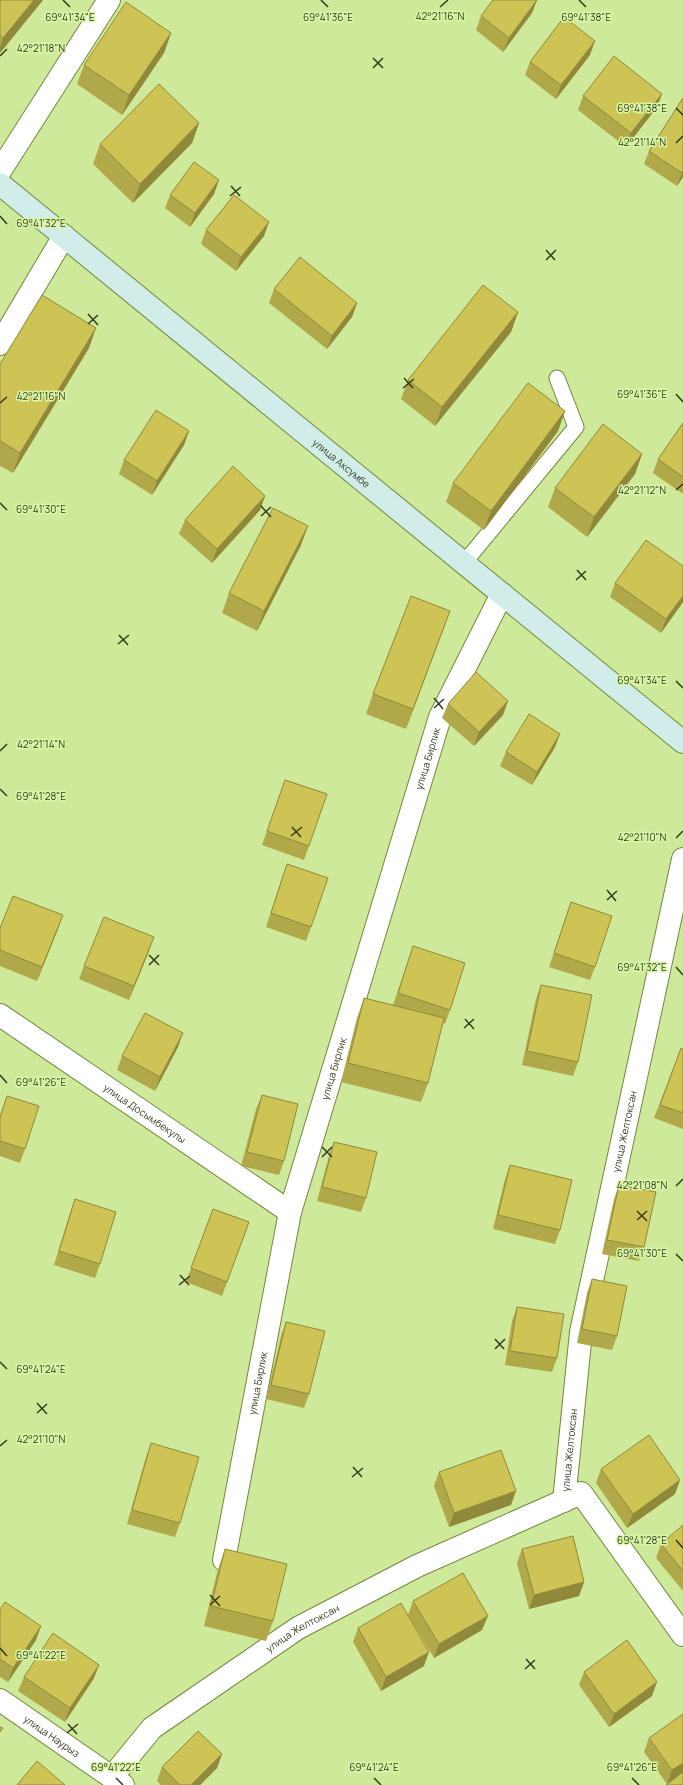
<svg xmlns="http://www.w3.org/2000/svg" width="683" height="1785" font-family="Manrope,sans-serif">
	<rect width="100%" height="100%" fill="#cee99a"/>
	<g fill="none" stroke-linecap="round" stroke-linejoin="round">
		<g stroke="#71893d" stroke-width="17">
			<path id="lane" d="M464,563l112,-136 -19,-49"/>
		</g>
		<g stroke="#71893d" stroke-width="24">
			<g id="street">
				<path d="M0,171l109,-171"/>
				<path d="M0,344l64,-108"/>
				<path id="s1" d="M0,1015l290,197"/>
				<path id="s2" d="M564,1501l17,-169 102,-473"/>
				<path id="s3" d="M224,1560l66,-348 150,-495 62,-123"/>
				<path id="s4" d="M0,1700l123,85"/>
				<path id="s5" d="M112,1777l40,-49 146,-100 119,-62 164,-73 102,142"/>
			</g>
		</g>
		<g stroke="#71893d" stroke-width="24">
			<g id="secondary">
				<path id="s6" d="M0,184l683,558"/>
			</g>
		</g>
		<use href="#lane" stroke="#fff" stroke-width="15"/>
		<use href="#street" stroke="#fff" stroke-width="22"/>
		<use href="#secondary" stroke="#d0ede9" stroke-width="22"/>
	</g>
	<path fill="#b1a949" d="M0,0h43l-43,53z
		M537,0l-5,13 -29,39 -27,-22 5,-14z
		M171,33l-7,20 -42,62 -45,-31 7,-19z
		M590,55l-34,44 -31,-24 5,-13z
		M662,94l-5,13 -31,40 -48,-37 5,-14z
		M683,98v79l-6,9 -33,-22 5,-13z
		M199,123l-7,20 -59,60 -40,-39 7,-20z
		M219,180l-5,14 -24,33 -25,-19 5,-13z
		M206,230l58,6 -28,35 -35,-27z
		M274,289l83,14 -5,14 -25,32 -58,-46z
		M518,312l-7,20 -76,94 -34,-27 7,-19z
		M89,348l-76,125 -13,-7v-102z
		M565,411l-7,20 -74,99 -38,-28 7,-19z
		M683,423v71l-30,-21 5,-14z
		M189,431l-5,14 -32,50 -33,-21 5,-14z
		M642,454l-7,20 -48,63 -39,-30 7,-19z
		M265,496l-5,14 -48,53 -33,-29 6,-14z
		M301,545l-44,86 -35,-18 7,-20z
		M615,583l68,19 -22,31 -51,-36z
		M450,611l-44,118 -40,-15 7,-20z
		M448,704l55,11 -29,31 -32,-28z
		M555,747l-23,38 -32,-19 6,-14z
		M285,780l24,66 -5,14 -42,-15z
		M282,878l29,49 -5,14 -40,-14z
		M571,902l24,65 -5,13 -41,-13z
		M0,928l58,1 -21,52 -37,-15z
		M413,946l37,64 -5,14 -2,-1 -15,60 -7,19 -80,-20 16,-64 7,-20 29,7z
		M149,951l-20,49 -50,-21 5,-13z
		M541,985l37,77 -5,14 -51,-11 14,-66z
		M178,1047l-23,44 -38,-21 5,-14z
		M681,1048l2,1v80l-29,-11z
		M262,1095l22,66 -5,14 -38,-9 15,-57z
		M7,1096l18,53 -5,14 -20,-7v-41z
		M334,1142l32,56 -5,14 -44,-11 12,-45z
		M510,1165l50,65 -5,14 -62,-15 12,-50z
		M619,1185l25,62 -5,14 -37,-7 12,-55z
		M75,1199l25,65 -5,14 -41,-13 16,-52z
		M213,1209l36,13 -27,74 -36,-14z
		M592,1279l25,57 -5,14 -35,-7 10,-50z
		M517,1307l40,51 -5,14 -47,-7 7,-44z
		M286,1322l23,72 -5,14 -38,-9 15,-63z
		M151,1443l29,80 -5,14 -48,-13 19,-67z
		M601,1469l74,25 -48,34 -31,-45z
		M439,1472l72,33 -62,22 -15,-41z
		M683,1525v66l-27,-33 5,-14z
		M225,1549l48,72 -7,20 -62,-15 14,-57z
		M522,1549l62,33 -5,14 -50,13 -12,-46z
		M413,1601l69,29 -48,28 -26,-43z
		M0,1609l36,31 -28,42 -8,-5z
		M358,1628l66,38 -43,25 -28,-49z
		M584,1672l68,24 -43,31 -30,-42z
		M24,1677l70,1 -29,44 -47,-31z
		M649,1738l34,47 -16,-1 -23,-32z
		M222,1754l-5,14 -17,17h-39l-4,-4 5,-14z"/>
	<path fill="#90893c" d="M34,0h9l-43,53v-6l3,-9z
		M537,0l-5,13 -29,39 6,-14z
		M171,33l-7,20 -42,62 7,-20z
		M595,41l-5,14 -34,44 5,-14z
		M662,94l-5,13 -31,40 5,-14z
		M199,123l-7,20 -59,60 7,-19z
		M683,171v6l-6,9 5,-13z
		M219,180l-5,14 -24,33 5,-14z
		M269,222l-5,14 -28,35 5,-14z
		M357,303l-5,14 -25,32 5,-13z
		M518,312l-7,20 -76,94 7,-19z
		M96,328l-7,20 -76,125 7,-20z
		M565,411l-7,20 -74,99 7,-19z
		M189,431l-5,14 -32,50 5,-14z
		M642,454l-7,20 -48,63 7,-20z
		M265,496l-5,14 -48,53 5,-14z
		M308,526l-7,19 -44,86 7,-20z
		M683,596v6l-22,31 5,-14z
		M450,611l-7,19 -37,99 7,-20z
		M508,701l-5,14 -29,31 5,-14z
		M560,734l-5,13 -23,38 5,-13z
		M63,915l-5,14 -21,52 5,-14z
		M154,937l-5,14 -20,49 5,-14z
		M183,1033l-5,14 -23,44 5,-14z
		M680,1480l-5,14 -48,34 6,-14z
		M516,1491l-5,14 -62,22 5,-14z
		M584,1582l-5,14 -50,13 5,-14z
		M488,1616l-6,14 -48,28 5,-14z
		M41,1626l-5,14 -28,42 5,-14z
		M429,1652l-5,14 -43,25 5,-14z
		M99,1665l-5,13 -29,44 5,-14z
		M657,1682l-5,14 -43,31 5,-13z
		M222,1754l-5,14 -17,17h-9z
		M683,1763v10l-16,11 5,-14z"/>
	<path fill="#cec455" stroke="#90893c" d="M0,0h34l-31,38 -3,-3z
		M493,0h44l-28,38 -28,-22z
		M126,2l45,31 -42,62 -45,-30z
		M564,17l31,24 -34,44 -31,-23z
		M614,56l48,38 -31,39 -48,-37z
		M159,84l40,39 -59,61 -40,-40z
		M683,98v73l-1,2 -33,-22z
		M194,162l25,18 -24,33 -25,-18z
		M234,195l35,27 -28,35 -35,-27z
		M300,257l57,46 -25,33 -58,-47z
		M483,285l35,27 -76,95 -34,-27z
		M42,295l54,33 -76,125 -20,-12v-77z
		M528,383l37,28 -74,100 -38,-28z
		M156,410l33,21 -32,50 -33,-21z
		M683,423v54l-25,-18z
		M603,424l39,30 -48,63 -39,-29z
		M233,466l32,30 -48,53 -32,-29z
		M273,508l35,18 -44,85 -35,-18z
		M646,540l37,26v30l-17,23 -51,-36z
		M411,596l39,15 -37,98 -40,-15z
		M476,672l32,29 -29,31 -31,-28z
		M529,714l31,20 -23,38 -31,-20z
		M285,780l42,14 -18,52 -42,-15z
		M287,864l41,14 -17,49 -40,-14z
		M13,896l50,19 -21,52 -42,-17v-22z
		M571,902l41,14 -17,51 -41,-14z
		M104,917l50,20 -20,49 -50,-20z
		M413,946l52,17 -15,47 -52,-17z
		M541,985l51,10 -14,67 -51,-11z
		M364,998l80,20 -16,65 -80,-20z
		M145,1013l38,20 -23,44 -38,-21z
		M681,1048l2,1v64l-23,-8z
		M262,1095l36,9 -14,57 -37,-9z
		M7,1096l32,10 -14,43 -25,-8v-24z
		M334,1142l43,10 -11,46 -44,-11z
		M510,1165l62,15 -12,50 -62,-15z
		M619,1185l37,7 -12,55 -37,-7z
		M75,1199l41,13 -16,52 -41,-13z
		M213,1209l36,13 -22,60 -36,-14z
		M592,1279l35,7 -10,50 -35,-7z
		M517,1307l47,7 -7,44 -47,-7z
		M286,1322l39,9 -16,63 -38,-9z
		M649,1435l31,45 -47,34 -32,-45z
		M151,1443l48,14 -19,66 -48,-13z
		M501,1450l15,41 -62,22 -15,-41z
		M683,1525v46l-22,-27z
		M573,1536l11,46 -50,13 -12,-46z
		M225,1549l62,15 -14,57 -62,-15z
		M463,1573l25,43 -49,28 -26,-43z
		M5,1602l36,24 -28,42 -13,-9v-50z
		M401,1603l28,49 -43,25 -28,-49z
		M53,1633l46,32 -29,43 -46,-31z
		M627,1640l30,42 -43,32 -30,-42z
		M683,1714v49l-11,7 -23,-32z
		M0,1727l3,1 -3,4z
		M198,1731l24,23 -31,31h-11l-18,-18z
		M37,1761l28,24h-48z
		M683,1772v13h-17z"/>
	<path fill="none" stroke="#323c1c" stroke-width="1.5" d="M63,0l7,7M321,0l7,7M579,0l7,7M440,7l8,-7M0,56l7,-7M373,58l10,10M373,68l10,-10M676,108l7,7M676,143l7,-7M231,186l9,10M230,196l11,-9M0,216l7,8M546,250l9,10M546,260l10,-10M88,314l10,11M88,324l10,-9M404,378l9,10M403,388l11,-9M676,394l7,8M0,403l7,-6M676,490l7,-6M0,503l7,7M261,506l10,11M261,516l10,-9M577,570l9,10M576,580l10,-9M119,635l9,10M118,644l11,-9M676,681l7,7M434,698l9,11M434,708l10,-9M0,751l7,-7M0,789l7,7M292,827l9,10M291,836l11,-9M676,838l7,-7M607,890l9,11M607,900l10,-9M149,955l10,10M149,965l10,-10M676,967l7,8M465,1019l9,10M464,1028l10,-9M0,1075l7,8M322,1147l10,10M322,1157l10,-10M676,1186l7,-7M637,1211l10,10M637,1220l10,-9M676,1254l7,7M180,1275l9,10M179,1285l11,-9M495,1339l9,10M495,1349l10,-10M0,1362l7,7M37,1403l10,11M37,1413l10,-9M0,1446l7,-6M353,1467l9,10M352,1477l11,-9M676,1540l7,8M210,1595l10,11M210,1605l10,-9M0,1648l7,8M526,1659l9,10M525,1669l10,-9M68,1724l9,10M67,1733l11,-9M116,1778l7,7M374,1778l7,7M632,1778l7,7"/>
	<g text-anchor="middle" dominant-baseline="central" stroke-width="3" stroke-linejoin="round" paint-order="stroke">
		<g font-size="10" fill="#323c1c" stroke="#daf7a7">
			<text stroke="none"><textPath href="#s6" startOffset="441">улица Аксумбе</textPath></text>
			<text stroke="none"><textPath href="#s3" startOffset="828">улица Бирлик</textPath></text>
			<text stroke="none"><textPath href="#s3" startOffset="504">улица Бирлик</textPath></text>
			<text stroke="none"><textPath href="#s1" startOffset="175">улица Досымбекулы</textPath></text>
			<text stroke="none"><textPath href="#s2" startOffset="375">улица Желтоксан</textPath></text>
			<text stroke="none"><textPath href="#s3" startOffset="180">улица Бирлик</textPath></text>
			<text stroke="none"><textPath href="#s2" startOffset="51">улица Желтоксан</textPath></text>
			<text stroke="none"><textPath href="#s5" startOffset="244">улица Желтоксан</textPath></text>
			<text stroke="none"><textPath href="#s4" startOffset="63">улица Наурыз</textPath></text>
		</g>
	</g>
	<g font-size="10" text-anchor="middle" fill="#323c1c" stroke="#daf7a7" stroke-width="3" stroke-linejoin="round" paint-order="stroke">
		<text x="440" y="20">42°21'16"N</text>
		<text x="328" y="21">69°41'36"E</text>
		<text x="70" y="21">69°41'34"E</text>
		<text x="586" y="21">69°41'38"E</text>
		<text x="41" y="52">42°21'18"N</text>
		<text x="642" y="112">69°41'38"E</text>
		<text x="642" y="146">42°21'14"N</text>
		<text x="41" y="227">69°41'32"E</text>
		<text x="642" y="398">69°41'36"E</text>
		<text x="41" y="400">42°21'16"N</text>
		<text x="642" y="494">42°21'12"N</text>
		<text x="41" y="513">69°41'30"E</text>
		<text x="642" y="684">69°41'34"E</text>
		<text x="41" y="748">42°21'14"N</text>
		<text x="41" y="800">69°41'28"E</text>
		<text x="642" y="841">42°21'10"N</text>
		<text x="642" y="971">69°41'32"E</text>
		<text x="41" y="1086">69°41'26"E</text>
		<text x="642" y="1189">42°21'08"N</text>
		<text x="642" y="1257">69°41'30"E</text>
		<text x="41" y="1373">69°41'24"E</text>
		<text x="41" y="1443">42°21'10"N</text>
		<text x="642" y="1544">69°41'28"E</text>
		<text x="41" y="1659">69°41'22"E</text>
		<text x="116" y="1771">69°41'22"E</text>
		<text x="374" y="1771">69°41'24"E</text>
		<text x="632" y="1771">69°41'26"E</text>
	</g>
</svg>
